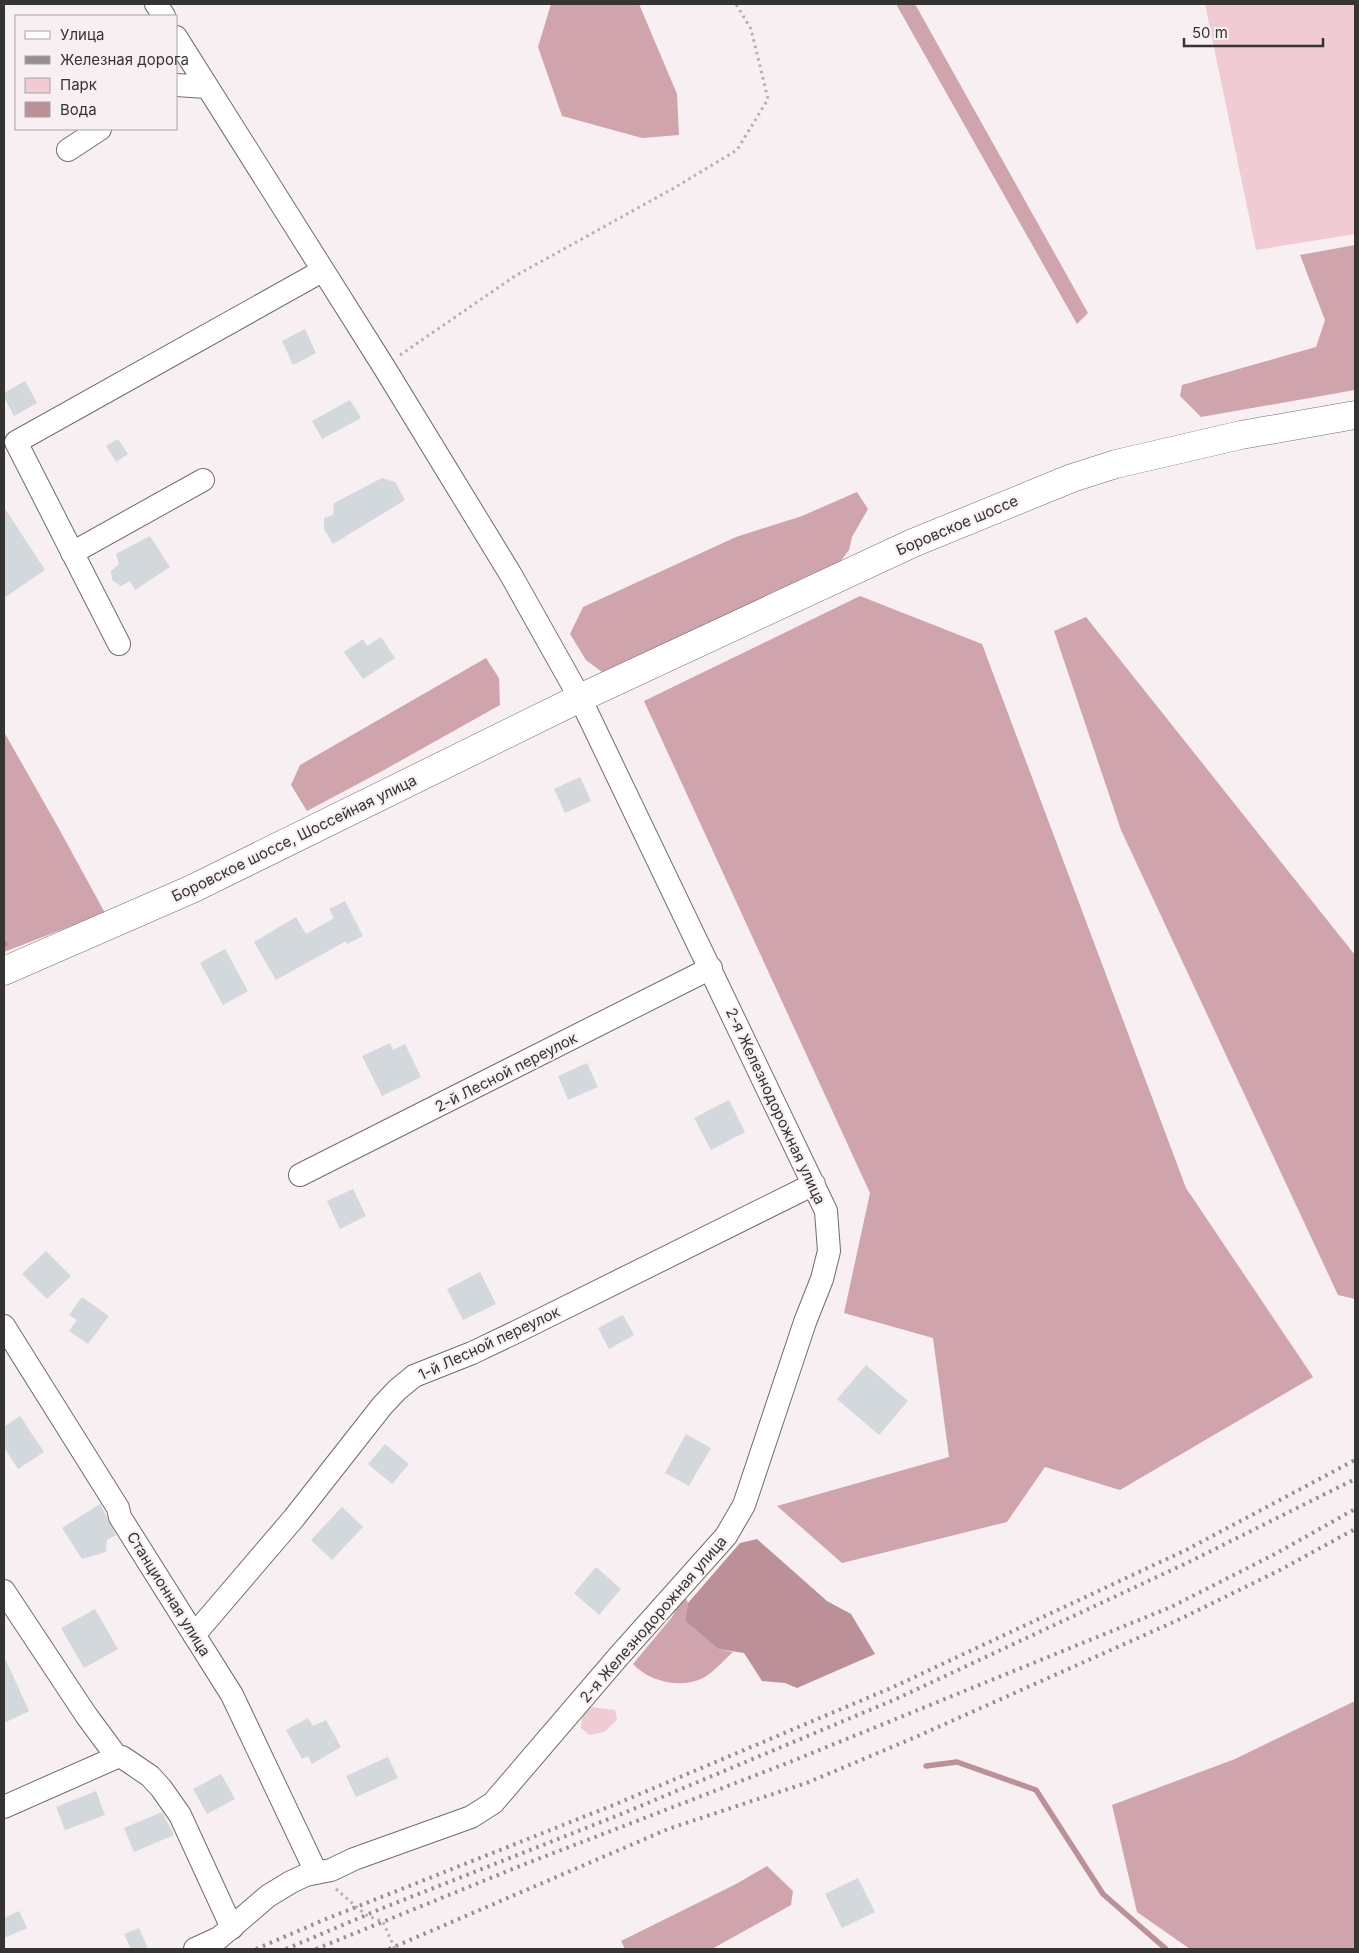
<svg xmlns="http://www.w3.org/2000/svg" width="1359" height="1953" font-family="Inter,sans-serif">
	<rect width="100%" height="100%" fill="#f7eff1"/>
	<path fill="#f0cbd3" d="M1205,4h150v230l-99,16z
		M591,1707l24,3 2,10 -13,12 -15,3 -8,-7 1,-11z"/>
	<path fill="#d0a4ad" d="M551,4h88l38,90 2,41 -37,3 -80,-22 -24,-69z
		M896,4h19l173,309 -11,11z
		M1355,245v145l-154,27 -21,-21 2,-11 134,-38 9,-27 -25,-65z
		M857,492l11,17 -16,28 -3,13 -9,12 -238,110 -16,-12 -16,-26 13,-27 153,-70 66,-21z
		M860,596l122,48 204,544 127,189 -193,113 -75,-23 -38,55 -165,41 -65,-57 172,-49 -16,-119 -89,-25 26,-120 -226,-492z
		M1086,617l269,338v344l-17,-4 -217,-465 -67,-199z
		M486,658l13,20 1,27 -116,65 -77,41 -16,-26 9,-20z
		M4,732l54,95 47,86 -101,39z
		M684,1594l4,9 -3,18 33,28 15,3c-9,8 -19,20 -30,26 -21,11 -54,4 -70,-14l39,-47z
		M1355,1701v248h-165l-53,-37 -25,-107 123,-46z
		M767,1866l26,25 -2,14 -79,44h-87l-4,-8 115,-57z"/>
	<path fill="#bb9099" d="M757,1539l70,62 24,13 24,40 -78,34 -12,-5 -23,-2 -18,-28 -26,-4 -33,-28 3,-18 52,-60z"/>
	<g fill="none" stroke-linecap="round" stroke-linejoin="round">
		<path stroke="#bb9099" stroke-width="5.5" d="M4,943l1,1
			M926,1766l31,-4 79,28 67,104 63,55"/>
	</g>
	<path fill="#d2d8dc" d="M305,329l11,24 -23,12 -11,-24z
		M25,381l12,22 -23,13 -10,-19v-4z
		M350,400l11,18 -39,21 -10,-18z
		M118,439l10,15 -12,8 -10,-16z
		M382,478l13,4 10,18 -72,44 -9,-15v-11l9,-3 1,-12z
		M4,507l41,63 -41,28z
		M150,536l20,31 -35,23 -5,-9 -9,5 -9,-6 -1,-9 8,-7 -3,-10z
		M381,637l14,21 -32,21 -19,-27 19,-13 4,7z
		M580,777l11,24 -26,12 -11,-24z
		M345,901l18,35 -16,8 -1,-3 -70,39 -22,-38 42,-25 10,17 28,-16 -5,-9z
		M225,949l23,42 -25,14 -23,-42z
		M390,1043l3,7 12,-6 16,33 -39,19 -20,-40z
		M587,1063l11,24 -30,13 -10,-24z
		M729,1100l16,32 -34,18 -17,-32z
		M353,1189l13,27 -26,13 -13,-28z
		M46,1251l25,25 -24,23 -25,-25z
		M480,1272l16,32 -33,16 -16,-31z
		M82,1297l27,19 -21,28 -19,-13 8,-11 -8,-5z
		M623,1315l11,20 -25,14 -11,-21z
		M866,1365l42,36 -29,34 -42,-36z
		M20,1416l24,36 -26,17 -14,-22v-20z
		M686,1434l25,14 -22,38 -24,-13z
		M385,1444l24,20 -17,20 -24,-20z
		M100,1504l16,31 -9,5 -1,12 -24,7 -20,-31z
		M342,1507l21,20 -31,33 -21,-20z
		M596,1567l25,22 -22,26 -25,-22z
		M95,1609l23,40 -34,19 -23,-40z
		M4,1656l25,55 -25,12z
		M308,1718l5,8 13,-6 15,27 -29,17 -4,-8 -6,3 -16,-29z
		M388,1757l10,21 -42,19 -10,-21z
		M221,1774l14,25 -28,15 -14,-25z
		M96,1791l9,24 -40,15 -9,-23z
		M162,1812l12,23 -40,17 -10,-24z
		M858,1878l17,34 -33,16 -17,-34z
		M19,1911l8,17 -23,10v-20z
		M139,1928l9,21h-17l-7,-15z"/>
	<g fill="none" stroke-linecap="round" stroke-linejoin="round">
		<g stroke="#736c6d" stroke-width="24">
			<path id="minor" d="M156,4l8,12
				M176,37l208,330 127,208 69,123 246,513 3,40 -7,28 -17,43 -61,183 -18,31 -108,121 -125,146 -22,14 -117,42 -23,11 -25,5 -15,7 -23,14 -49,42 -24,11
				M176,85l31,2
				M68,150l32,-21
				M72,553l131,-73
				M119,644l-103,-202 306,-171
				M300,1175l411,-207
				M4,1326l114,182 2,9 112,178 84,177
				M4,1591l82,124 31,42
				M194,1635l100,-117 88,-112 15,-16 17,-14 58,-23 44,-21 298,-148
				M4,1807l113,-50h5l28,19 11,12 19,27 52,113"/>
		</g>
		<g stroke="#736c6d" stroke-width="29">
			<path id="major" d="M4,971l188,-82 388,-191 333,-155 159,-65 44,-14 125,-29 114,-20"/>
		</g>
		<path stroke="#b6afb1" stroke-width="3" stroke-dasharray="2.5 4" stroke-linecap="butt" d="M400,355l115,-79 159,-88 63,-38 31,-51 -17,-70 -15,-25
			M336,1889l30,26 17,7 12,27"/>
		<use href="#minor" stroke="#fff" stroke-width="22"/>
		<use href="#major" stroke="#fff" stroke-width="28"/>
		<path stroke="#958f90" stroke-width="4" stroke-dasharray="2.5 5" stroke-linecap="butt" d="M256,1949l70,-30 290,-115 275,-116 295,-138 169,-90
			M286,1949l92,-39 241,-95 277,-116 295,-138 164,-82
			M316,1949l209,-85 265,-102 381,-155 104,-53 80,-45
			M389,1949l279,-120 141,-47 109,-46 258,-115 104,-51 75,-41"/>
	</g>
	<g text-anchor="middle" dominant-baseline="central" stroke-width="4.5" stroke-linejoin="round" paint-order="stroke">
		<g font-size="15" fill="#363333" stroke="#f7eff1">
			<text transform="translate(957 525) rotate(-23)">Боровское шоссе</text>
			<text transform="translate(294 838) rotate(-26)">Боровское шоссе, Шоссейная улица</text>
			<text transform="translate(506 1072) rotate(-27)">2-й Лесной переулок</text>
			<text transform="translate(776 1106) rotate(65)">2-я Железнодорожная улица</text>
			<text transform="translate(489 1343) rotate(-25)">1-й Лесной переулок</text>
			<text transform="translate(169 1594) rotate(58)">Станционная улица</text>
			<text transform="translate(653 1619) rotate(-49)">2-я Железнодорожная улица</text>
		</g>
	</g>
	<rect width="1359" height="1953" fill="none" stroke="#363333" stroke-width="10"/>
	<rect x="15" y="15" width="162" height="115" fill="#f7eff1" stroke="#aaa4a5"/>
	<rect x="25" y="31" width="25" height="8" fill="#ffffff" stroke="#aaa4a5"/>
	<text x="60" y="40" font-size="15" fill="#363333">Улица</text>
	<rect x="25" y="56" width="25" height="8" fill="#958f90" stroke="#aaa4a5"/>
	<text x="60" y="65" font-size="15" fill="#363333">Железная дорога</text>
	<rect x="25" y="78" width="25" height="15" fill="#f0cbd3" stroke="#aaa4a5"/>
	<text x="60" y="90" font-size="15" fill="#363333">Парк</text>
	<rect x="25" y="102" width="25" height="15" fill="#bb9099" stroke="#aaa4a5"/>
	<text x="60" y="115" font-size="15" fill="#363333">Вода</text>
	<path d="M1184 38v8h139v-8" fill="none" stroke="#363333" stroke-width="2.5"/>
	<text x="1192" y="38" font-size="15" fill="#363333" stroke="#f7eff1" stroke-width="4" paint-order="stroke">50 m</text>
</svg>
